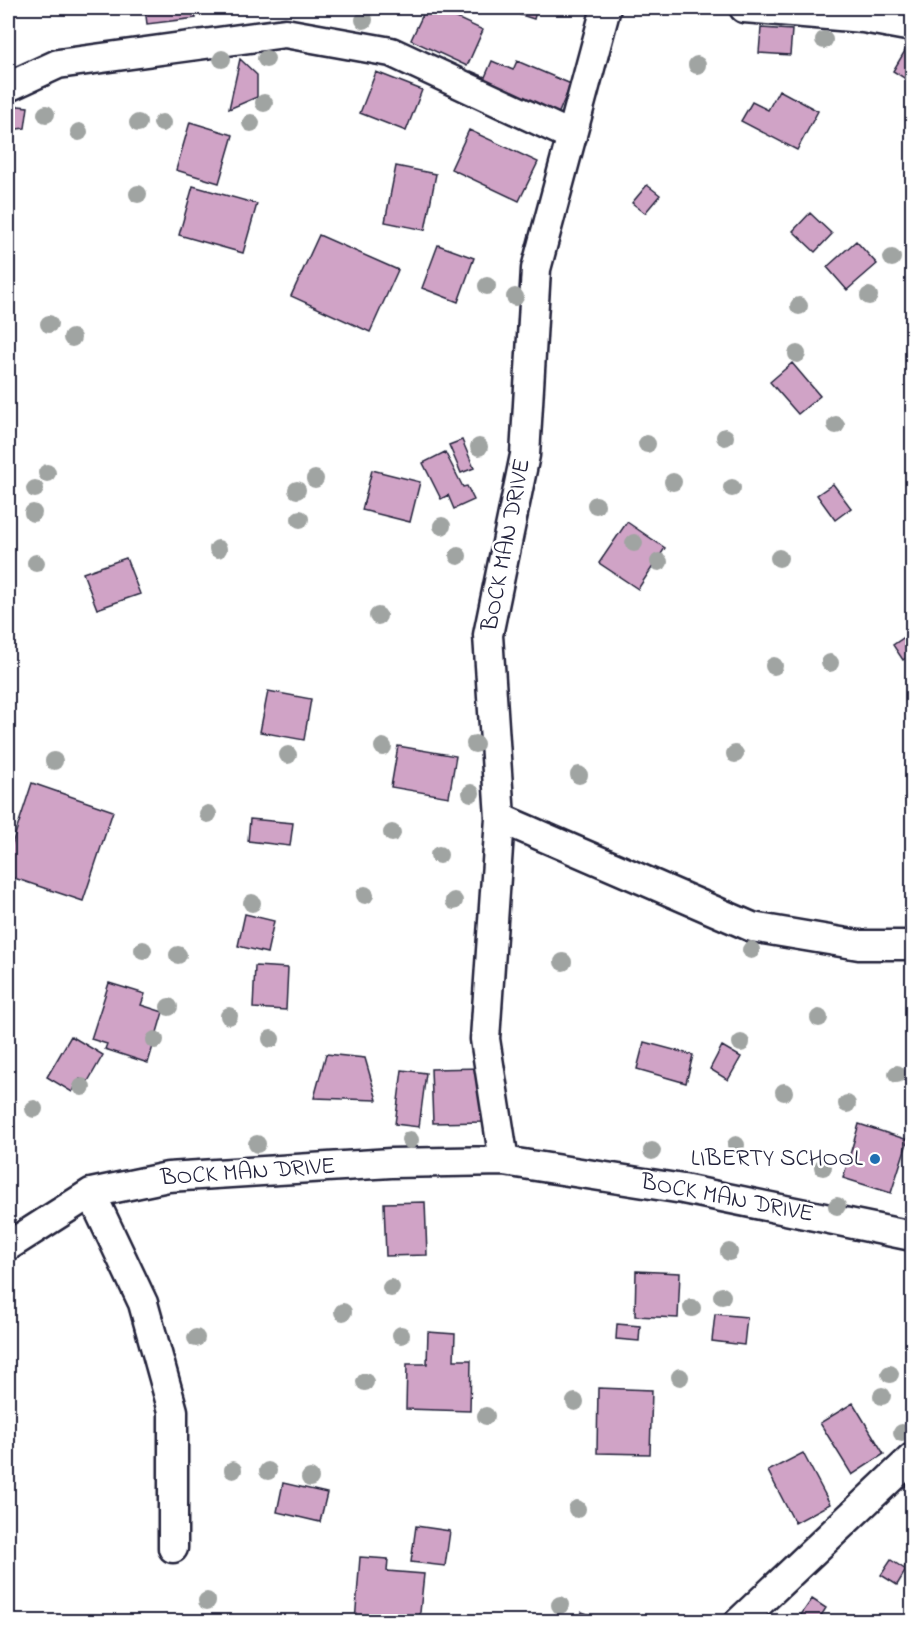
<svg xmlns="http://www.w3.org/2000/svg" width="920" height="1629" font-family="'Indie Flower',sans-serif">
	<rect width="100%" height="100%" fill="#fff"/>
	<filter id="ink" filterUnits="userSpaceOnUse"><feTurbulence type="fractalNoise" baseFrequency=".0167" numOctaves="2"/><feDisplacementMap in="SourceGraphic" scale="12" xChannelSelector="R" yChannelSelector="G"/><feConvolveMatrix kernelMatrix="1 2 1 2 8 2 1 2 1" color-interpolation-filters="sRGB"/></filter>
	<g filter="url(#ink)">
		<path fill="#d0a3c6" stroke="#22223b" stroke-width="1.5" d="M145,8h48l3,10 -49,6z
			M426,8h9l48,22 -16,36 -56,-26z
			M499,8h38l-3,11z
			M890,8h22v14l-24,-7z
			M761,28l31,2 -2,25 -31,-2z
			M912,39v44l-19,-12z
			M240,59l17,16v22l-28,12z
			M492,61l21,9 4,-9 54,23 -17,40 -90,-38 7,-15 14,6z
			M376,72l46,18 -16,41 -46,-18z
			M779,90l39,21 -21,39 -56,-29 11,-19 16,8z
			M8,105l20,2 -3,21 -16,2z
			M190,122l43,13 -14,48 -43,-13z
			M469,130l69,32 -19,39 -68,-32z
			M396,166l40,8 -11,56 -40,-8z
			M647,185l13,10 -15,18 -13,-10z
			M193,186l64,18 -14,49 -64,-18z
			M810,213l22,21 -17,18 -22,-21z
			M319,235l79,35 -28,62 -79,-36z
			M856,241l21,23 -30,26 -20,-23z
			M438,245l36,13 -16,44 -36,-14z
			M792,363l28,33 -22,18 -28,-32z
			M462,440l12,28 -13,5 -12,-28z
			M445,452l18,35 4,-1 7,14 -20,9 -6,-14 -7,4 -18,-36z
			M372,470l48,12 -10,40 -48,-12z
			M833,484l18,24 -16,12 -18,-25z
			M627,522l38,26 -27,41 -39,-26z
			M126,558l14,36 -43,15 -14,-36z
			M912,632v31l-4,-6 -5,3 -10,-15z
			M268,691l43,8 -7,41 -44,-8z
			M398,746l58,10 -7,41 -58,-10z
			M32,783l81,28 -30,90 -75,-25v-20z
			M250,819l43,4 -3,23 -42,-5z
			M245,914l29,7 -7,32 -29,-7z
			M255,966l33,2 -2,42 -33,-2z
			M109,983l36,11 -4,11 22,7 -15,51 -43,-14 2,-5 -16,-5z
			M71,1036l32,19 -16,28 -7,-4 -8,13 -25,-15z
			M644,1042l49,13 -7,28 -49,-14z
			M722,1046l19,11 -13,23 -18,-11z
			M326,1054l39,4 12,42 -63,-2z
			M483,1068l2,54 -52,1 -2,-54z
			M402,1070l24,3 -7,54 -24,-3z
			M859,1124l49,16 -17,53 -48,-15z
			M425,1202l2,53 -41,1 -2,-53z
			M636,1271l44,2 -2,45 -43,-2z
			M715,1314l32,3 -3,28 -32,-4z
			M617,1324l23,2 -1,15 -23,-2z
			M428,1332l27,2 -1,26h17l-1,51 -64,-2 1,-45h20z
			M598,1388l54,2 -2,64 -53,-1z
			M853,1403l31,51 -32,21 -32,-52z
			M803,1453l27,51 -35,19 -27,-52z
			M283,1483l44,10 -7,29 -43,-10z
			M416,1526l34,5 -5,35 -34,-4z
			M912,1544v25l-7,-2z
			M360,1557l28,2 -1,12 37,3 -5,48h-64z
			M891,1560l15,10 -9,15 -16,-10z
			M812,1599l14,9 -9,14h-21z
			M582,1612l28,10h-32z"/>
		<g fill="none" stroke-linecap="round" stroke-linejoin="round">
			<g stroke="#22223b" stroke-width="33">
				<path id="street" d="M744,8l119,10 49,9
					M8,87l50,-23 227,-31 106,19 181,84
					M500,818l252,109 107,18h53
					M504,1161l-19,-122 15,-221 -12,-183 37,-180 11,-186 70,-261
					M91,1193l52,110 30,108v137
					M8,1246l83,-53 77,-16 223,-14 113,-2 179,28 229,47
					M739,1622l173,-164"/>
			</g>
			<use href="#street" stroke="#fff" stroke-width="28"/>
		</g>
		<g fill="#a0a4a2">
			<circle cx="364" cy="20" r="9"/>
			<circle cx="824" cy="40" r="9"/>
			<circle cx="222" cy="59" r="9"/>
			<circle cx="266" cy="59" r="9"/>
			<circle cx="697" cy="65" r="9"/>
			<circle cx="264" cy="103" r="9"/>
			<circle cx="46" cy="114" r="9"/>
			<circle cx="138" cy="123" r="9"/>
			<circle cx="162" cy="123" r="9"/>
			<circle cx="251" cy="123" r="9"/>
			<circle cx="79" cy="132" r="9"/>
			<circle cx="138" cy="194" r="9"/>
			<circle cx="892" cy="258" r="9"/>
			<circle cx="487" cy="286" r="9"/>
			<circle cx="869" cy="296" r="9"/>
			<circle cx="515" cy="297" r="9"/>
			<circle cx="799" cy="306" r="9"/>
			<circle cx="49" cy="324" r="9"/>
			<circle cx="72" cy="338" r="9"/>
			<circle cx="797" cy="354" r="9"/>
			<circle cx="836" cy="425" r="9"/>
			<circle cx="725" cy="437" r="9"/>
			<circle cx="647" cy="444" r="9"/>
			<circle cx="479" cy="447" r="9"/>
			<circle cx="47" cy="473" r="9"/>
			<circle cx="315" cy="479" r="9"/>
			<circle cx="673" cy="482" r="9"/>
			<circle cx="732" cy="488" r="9"/>
			<circle cx="35" cy="489" r="9"/>
			<circle cx="297" cy="490" r="9"/>
			<circle cx="596" cy="505" r="9"/>
			<circle cx="33" cy="513" r="9"/>
			<circle cx="300" cy="519" r="9"/>
			<circle cx="442" cy="526" r="9"/>
			<circle cx="634" cy="543" r="9"/>
			<circle cx="218" cy="549" r="9"/>
			<circle cx="458" cy="556" r="9"/>
			<circle cx="779" cy="558" r="9"/>
			<circle cx="659" cy="562" r="9"/>
			<circle cx="36" cy="563" r="9"/>
			<circle cx="378" cy="616" r="9"/>
			<circle cx="830" cy="663" r="9"/>
			<circle cx="774" cy="666" r="9"/>
			<circle cx="475" cy="744" r="9"/>
			<circle cx="383" cy="747" r="9"/>
			<circle cx="735" cy="754" r="9"/>
			<circle cx="288" cy="755" r="9"/>
			<circle cx="54" cy="761" r="9"/>
			<circle cx="579" cy="775" r="9"/>
			<circle cx="471" cy="793" r="9"/>
			<circle cx="208" cy="814" r="9"/>
			<circle cx="392" cy="833" r="9"/>
			<circle cx="439" cy="855" r="9"/>
			<circle cx="365" cy="895" r="9"/>
			<circle cx="454" cy="901" r="9"/>
			<circle cx="252" cy="903" r="9"/>
			<circle cx="143" cy="950" r="9"/>
			<circle cx="751" cy="950" r="9"/>
			<circle cx="178" cy="955" r="9"/>
			<circle cx="563" cy="962" r="9"/>
			<circle cx="169" cy="1007" r="9"/>
			<circle cx="229" cy="1016" r="9"/>
			<circle cx="819" cy="1018" r="9"/>
			<circle cx="271" cy="1039" r="9"/>
			<circle cx="155" cy="1040" r="9"/>
			<circle cx="741" cy="1043" r="9"/>
			<circle cx="897" cy="1074" r="9"/>
			<circle cx="82" cy="1087" r="9"/>
			<circle cx="784" cy="1092" r="9"/>
			<circle cx="847" cy="1104" r="9"/>
			<circle cx="34" cy="1109" r="9"/>
			<circle cx="410" cy="1140" r="9"/>
			<circle cx="257" cy="1144" r="9"/>
			<circle cx="736" cy="1145" r="9"/>
			<circle cx="652" cy="1151" r="9"/>
			<circle cx="823" cy="1167" r="9"/>
			<circle cx="837" cy="1206" r="9"/>
			<circle cx="729" cy="1252" r="9"/>
			<circle cx="391" cy="1288" r="9"/>
			<circle cx="722" cy="1296" r="9"/>
			<circle cx="692" cy="1308" r="9"/>
			<circle cx="343" cy="1312" r="9"/>
			<circle cx="401" cy="1335" r="9"/>
			<circle cx="196" cy="1338" r="9"/>
			<circle cx="890" cy="1374" r="9"/>
			<circle cx="680" cy="1377" r="9"/>
			<circle cx="365" cy="1382" r="9"/>
			<circle cx="882" cy="1396" r="9"/>
			<circle cx="575" cy="1402" r="9"/>
			<circle cx="486" cy="1416" r="9"/>
			<circle cx="902" cy="1433" r="9"/>
			<circle cx="233" cy="1470" r="9"/>
			<circle cx="268" cy="1471" r="9"/>
			<circle cx="310" cy="1478" r="9"/>
			<circle cx="577" cy="1509" r="9"/>
			<circle cx="207" cy="1601" r="9"/>
			<circle cx="560" cy="1605" r="9"/>
		</g>
	</g>
	<circle fill="#1f6fb2" stroke="#fff" stroke-width="2" cx="875" cy="1159" r="6"/>
	<g text-anchor="middle" dominant-baseline="central" stroke-width="5" stroke-linejoin="round" paint-order="stroke">
		<g font-size="24" fill="#22223b" stroke="#fff">
			<text transform="translate(507 545) rotate(-79)">BOCK MAN DRIVE</text>
			<text transform="translate(248 1173) rotate(-4)">BOCK MAN DRIVE</text>
			<text transform="translate(727 1199) rotate(11)">BOCK MAN DRIVE</text>
		</g>
		<g font-size="24" fill="#22223b" stroke="#fff" text-anchor="end">
			<text x="863" y="1159">LIBERTY SCHOOL</text>
		</g>
	</g>
	<rect width="920" height="1629" fill="none" stroke="#fff" stroke-width="30"/>
	<rect x="15" y="15" width="890" height="1599" fill="none" stroke="#22223b" stroke-width="2" filter="url(#ink)"/>
</svg>
